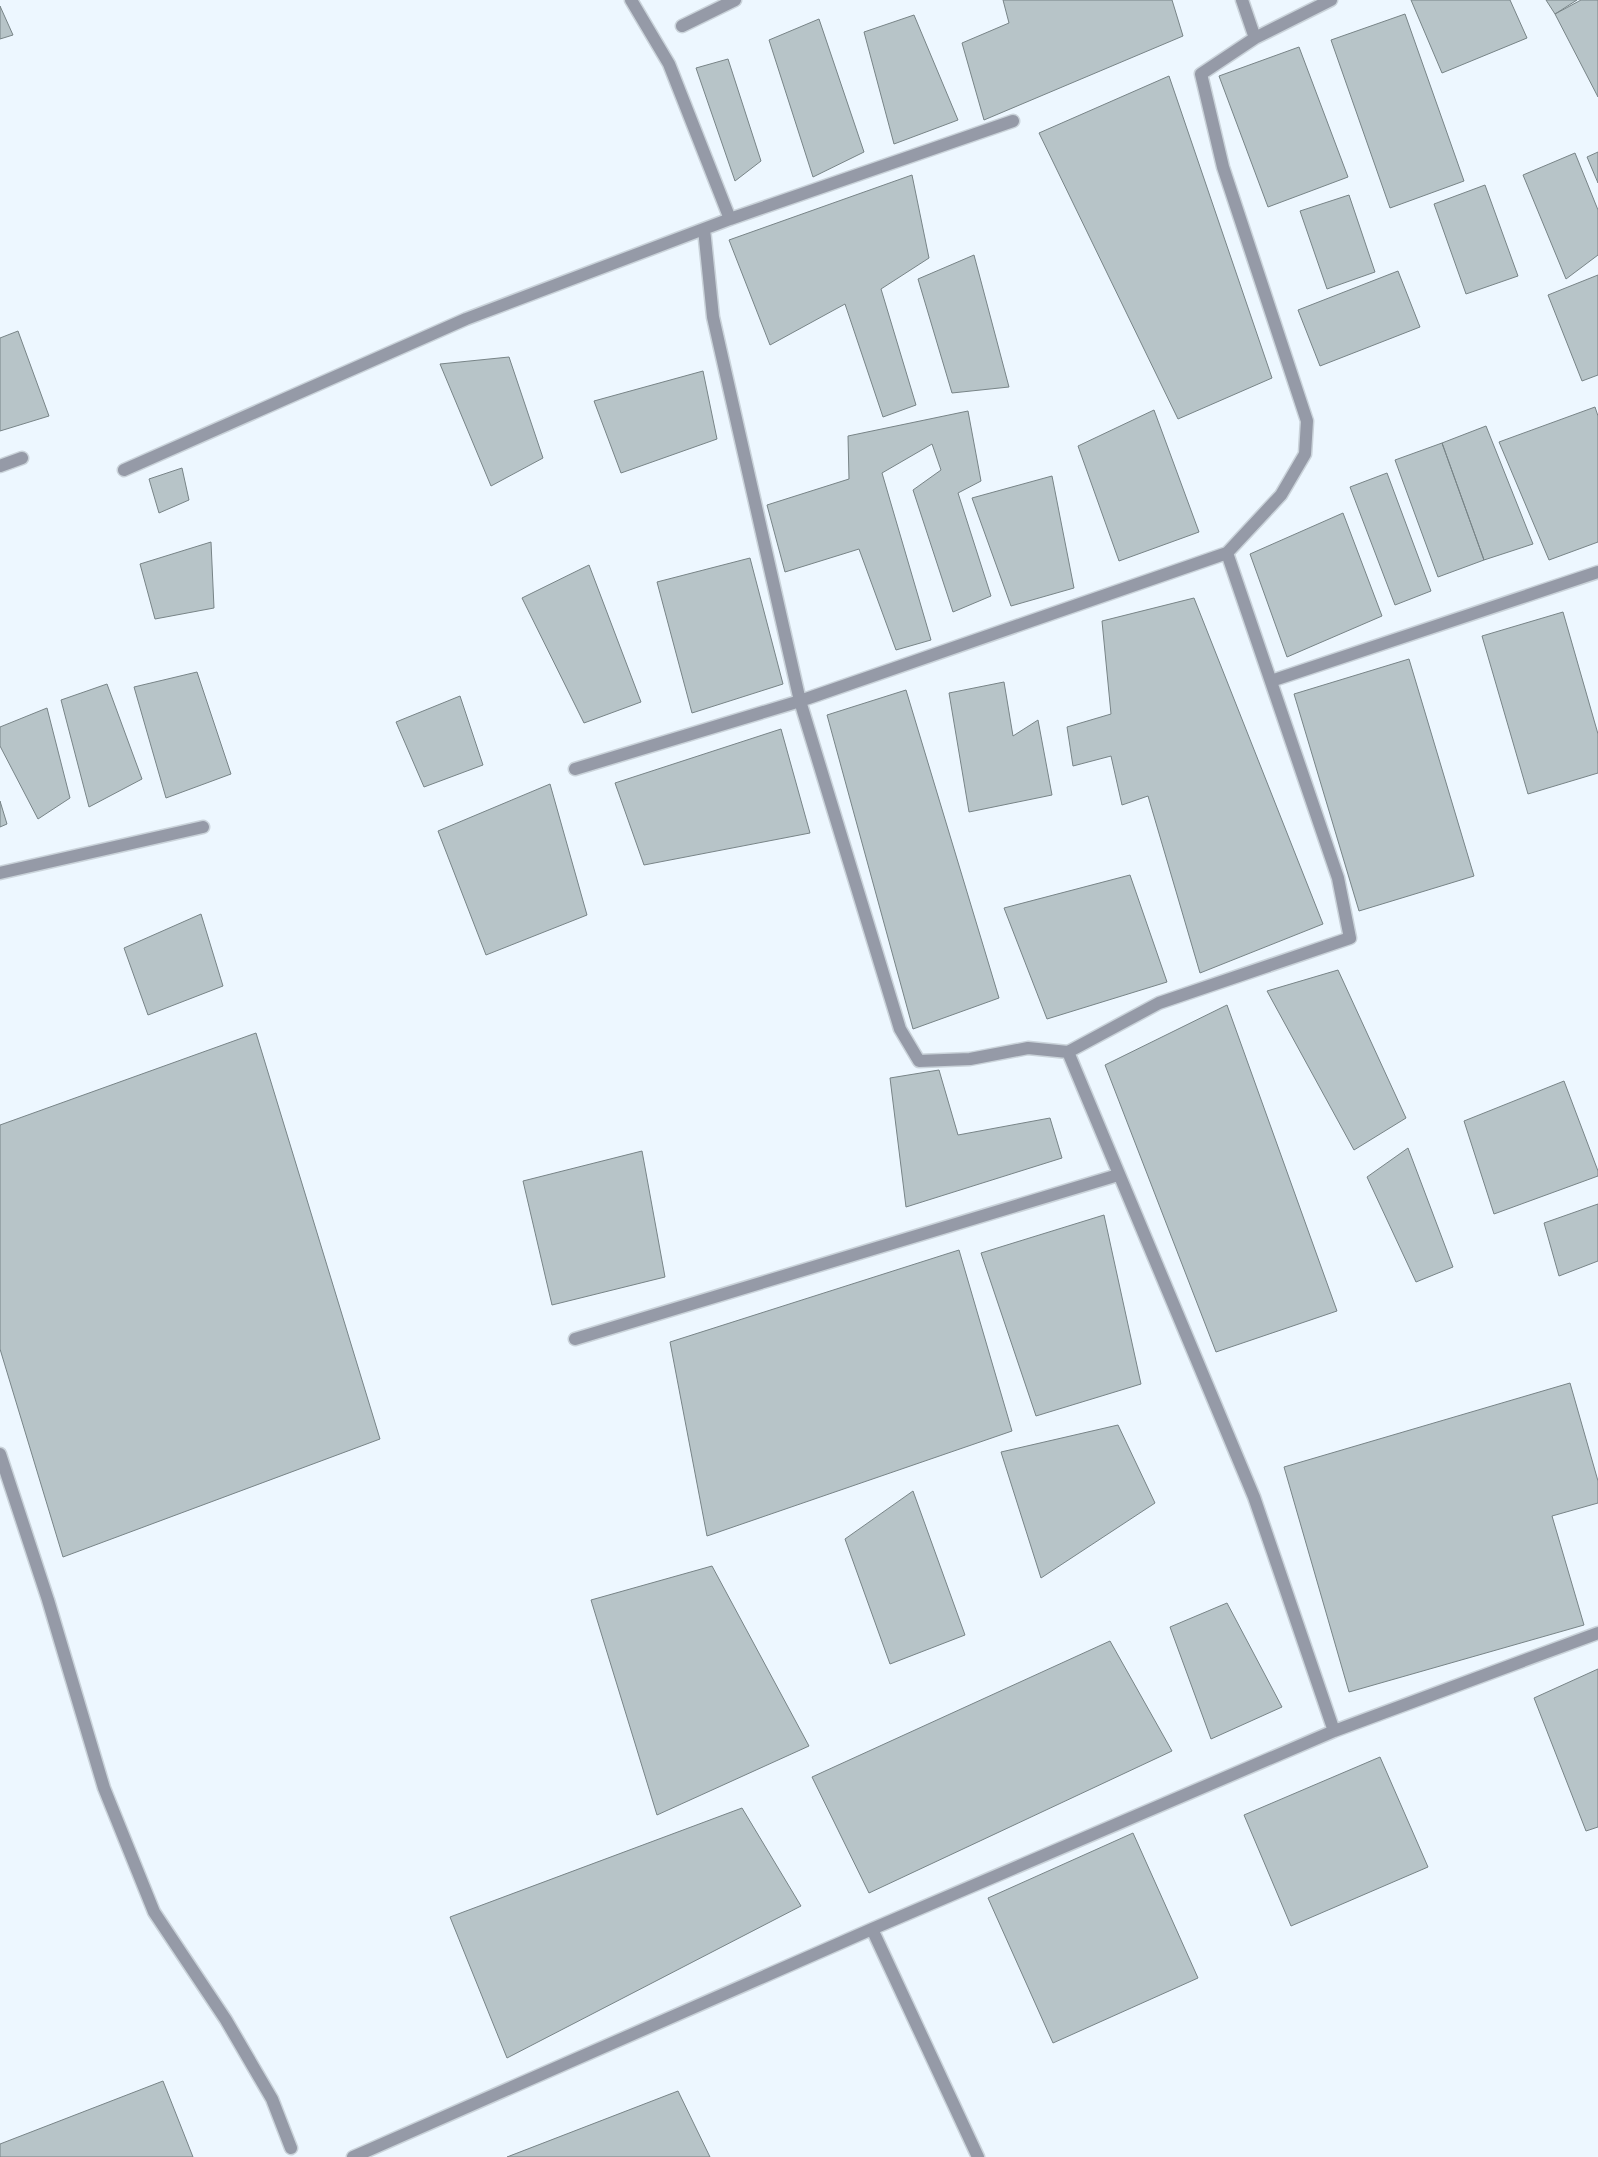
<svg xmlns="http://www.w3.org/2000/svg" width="1598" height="2157" font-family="'Public Sans',sans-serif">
	<rect width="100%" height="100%" fill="#edf7ff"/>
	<path fill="#b7c4c8" stroke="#788487" d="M1003,0h169l11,36 -199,84 -22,-77 47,-20z
		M1411,0h99l17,38 -85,35z
		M1546,0h31l-22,14z
		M1581,0h17v97l-43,-83z
		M0,6l13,29 -13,4z
		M1405,14l59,167 -74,27 -59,-168z
		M914,15l44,105 -64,24 -30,-112z
		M819,19l45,133 -51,25 -44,-137z
		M1299,47l49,130 -80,30 -49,-131z
		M728,59l33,102 -26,20 -39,-113z
		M1169,76l103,302 -94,41 -139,-286z
		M1598,152v31l-11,-26z
		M1575,153l23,57v45l-32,24 -43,-104z
		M912,175l17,83 -48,31 35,116 -33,12 -38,-113 -75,41 -41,-105z
		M1485,185l33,91 -52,18 -32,-90z
		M1349,195l26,77 -48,17 -27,-78z
		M974,255l35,132 -57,6 -34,-114z
		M1398,271l22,56 -100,39 -22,-56z
		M1598,275v100l-16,6 -34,-86z
		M18,331l31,85 -49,15v-93z
		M509,357l34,101 -52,28 -51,-122z
		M703,371l14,68 -96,34 -27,-72z
		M1595,407l3,9v126l-49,18 -50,-118z
		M1154,410l45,122 -80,29 -41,-115z
		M968,411l13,70 -23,12 33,103 -38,16 -40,-122 28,-20 -9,-26 -50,29 49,167 -35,10 -37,-101 -74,23 -18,-67 82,-26 -1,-43z
		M1486,426l47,118 -49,16 -42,-117z
		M1442,443l42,117 -46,17 -43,-117z
		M182,468l7,32 -30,13 -10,-34z
		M1387,473l44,118 -36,14 -45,-118z
		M1052,476l22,112 -63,18 -39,-108z
		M1343,513l39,103 -95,41 -37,-103z
		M211,542l3,66 -59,11 -15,-55z
		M750,558l33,126 -91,29 -35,-131z
		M589,565l52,137 -57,21 -62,-125z
		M1194,598l129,326 -123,49 -52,-177 -26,9 -11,-49 -38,10 -6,-39 44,-13 -9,-93z
		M1563,612l35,122v39l-70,21 -46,-158z
		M1409,659l65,217 -115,35 -65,-217z
		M197,672l34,102 -65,24 -32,-111z
		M1004,682l9,54 25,-16 14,75 -83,17 -20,-119z
		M107,684l35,95 -53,28 -28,-107z
		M906,690l93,308 -86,31 -86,-314z
		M460,696l23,69 -59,22 -28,-65z
		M47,708l23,90 -32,21 -38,-73v-19z
		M781,729l29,104 -166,32 -29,-82z
		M550,784l37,131 -101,40 -48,-124z
		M0,801l7,23 -7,3z
		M1130,875l37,107 -120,37 -43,-111z
		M201,914l22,72 -75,29 -24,-67z
		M1338,970l68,148 -52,32 -87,-159z
		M1227,1005l110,306 -121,41 -111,-287z
		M256,1033l124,406 -317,118 -63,-208v-224z
		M939,1070l19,65 92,-17 12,40 -156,49 -16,-129z
		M1564,1081l34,90v5l-104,38 -30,-93z
		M1408,1148l45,119 -37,15 -49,-105z
		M642,1151l23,126 -113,28 -29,-124z
		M1598,1204v57l-39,15 -15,-53z
		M1104,1215l37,169 -105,32 -55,-163z
		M959,1250l53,181 -305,105 -37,-194z
		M1570,1383l28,98v22l-46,13 32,109 -235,67 -65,-225z
		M1118,1425l37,78 -114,75 -40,-126z
		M913,1491l52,144 -75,29 -45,-125z
		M712,1566l97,180 -152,69 -66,-215z
		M1227,1603l55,104 -71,32 -41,-112z
		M1110,1641l62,110 -303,142 -57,-116z
		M1598,1669v158l-12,4 -52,-133z
		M1380,1757l48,110 -137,59 -47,-111z
		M742,1808l59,98 -294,152 -57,-141z
		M1133,1833l65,145 -145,65 -65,-145z
		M163,2081l30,76h-193v-13z
		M678,2091l32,66h-203z"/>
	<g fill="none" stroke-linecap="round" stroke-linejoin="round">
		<g stroke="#cad3da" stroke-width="15">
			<path id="minor" d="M631,0l38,64 61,155
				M1242,0l13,38 76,-38
				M682,26l53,-26
				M1255,38l-54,36 22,93 84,254 -2,33 -24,41 -54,58 111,325 12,60 -191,65 -91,49 186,445 80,234
				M704,229l9,88 87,384 100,328 19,32 51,-2 58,-11 40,4
				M0,466l22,-8
				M124,470l342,-151 264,-100 283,-98
				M1271,681l327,-109
				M575,769l225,-68 427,-148
				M0,873l203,-46
				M575,1339l543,-164
				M0,1454l48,146 56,188 50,124 72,108 46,79 19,49
				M872,1929l106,228
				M353,2157l519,-228 462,-198 264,-98"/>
		</g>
		<use href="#minor" stroke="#959aa7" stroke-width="12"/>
	</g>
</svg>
